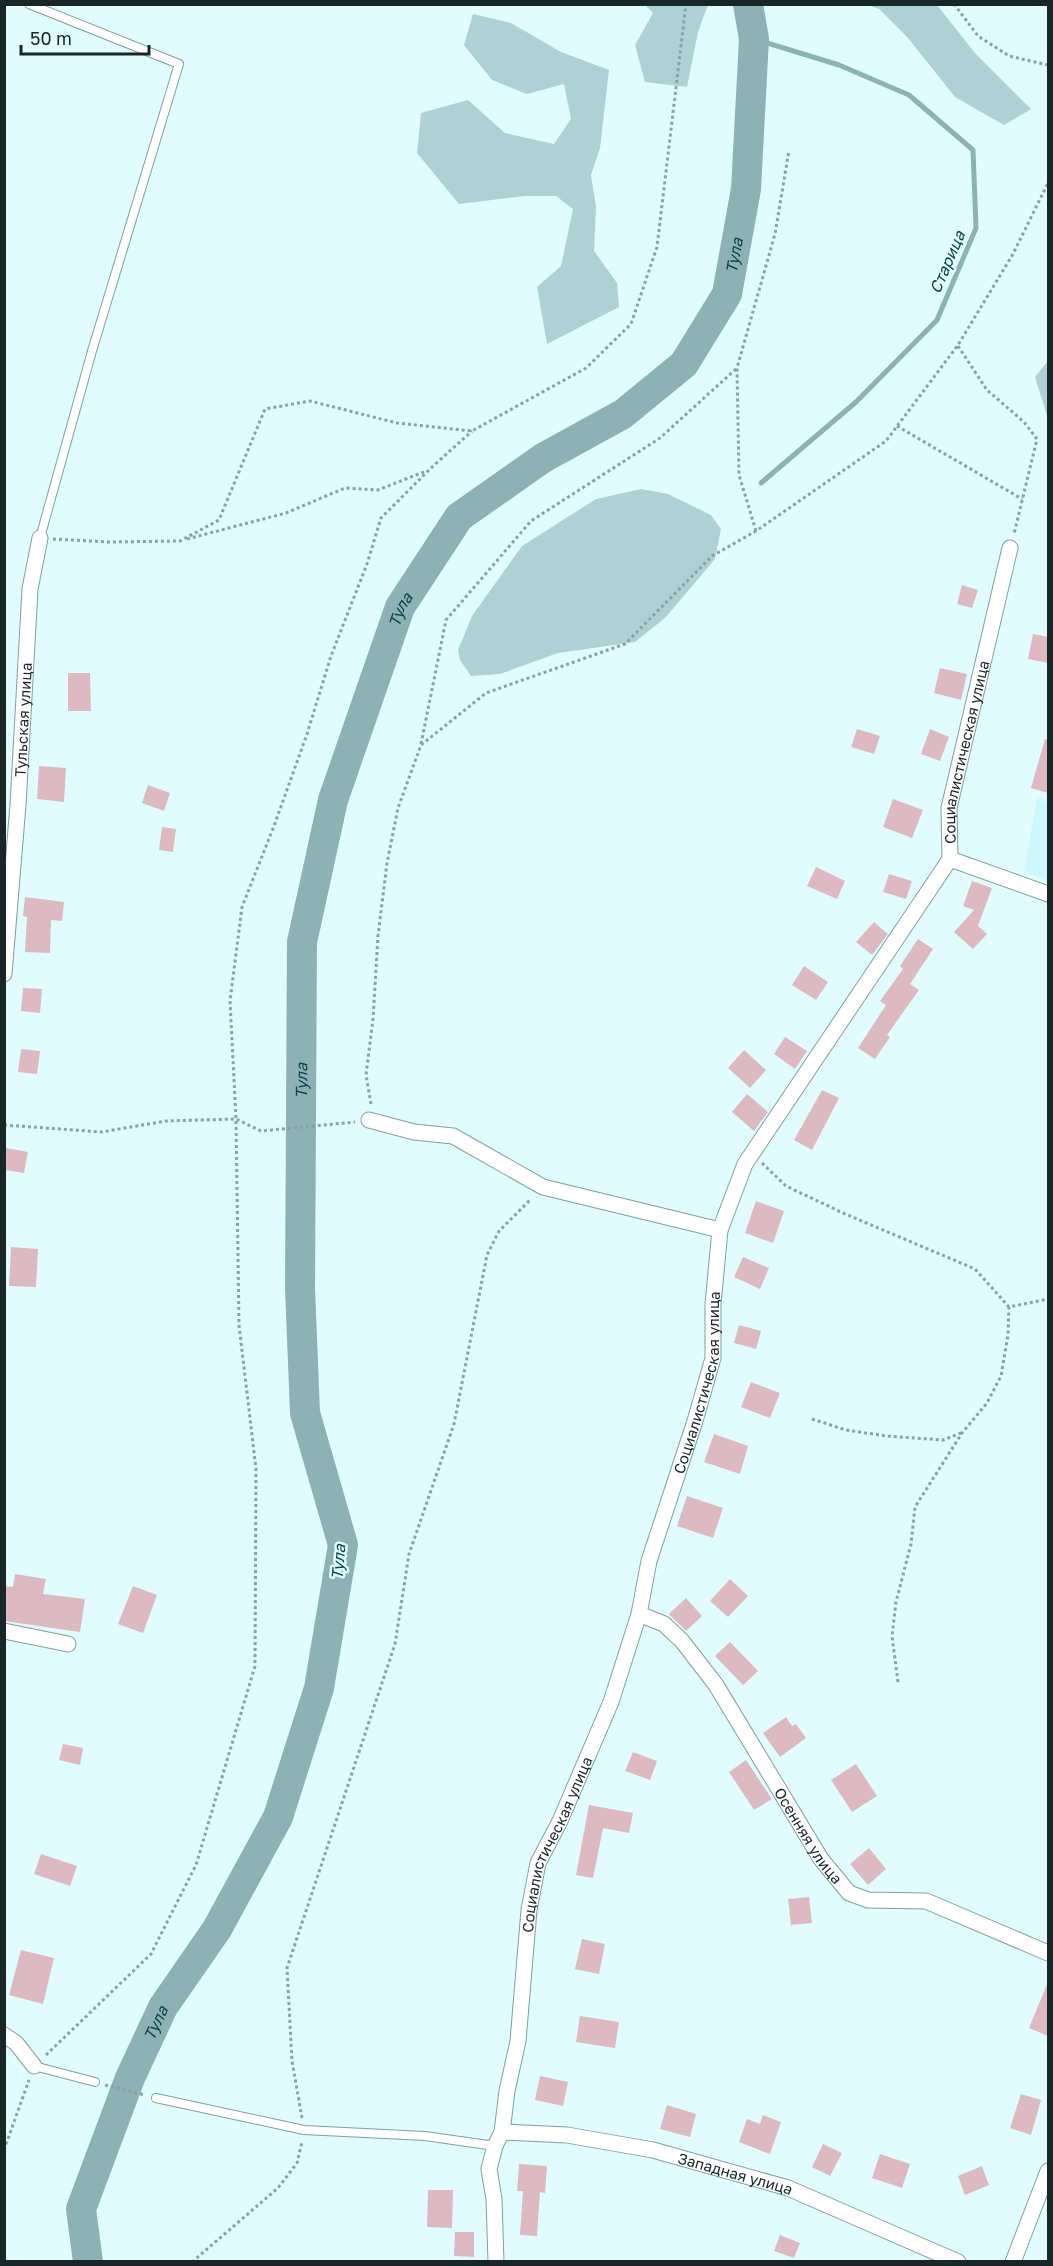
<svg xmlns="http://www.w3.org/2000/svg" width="1053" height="2266" font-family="'Golos Text',sans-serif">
	<rect width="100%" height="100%" fill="#e1fcfe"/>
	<path fill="#ccf8fb" d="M1037,798l11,4v78l-24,-9z"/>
	<path fill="#add1d4" d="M645,5h63l-10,27 -11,55 -42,-5 -10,-37 18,-32z
		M868,5h69l38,48 56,56 -27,16 -49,-28 -47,-59 -29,-29z
		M473,14l38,9 50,29 48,18 -9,78 -9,27 5,32 -2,44 23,32 2,24 -72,37 -10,-57 24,-21 12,-57 -17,-13h-31l-66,8 -42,-51 4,-40 47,-13 37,33 49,11 17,-25 -7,-35 -37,10 -35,-14 -28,-35z
		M1048,361v58l-13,-42z
		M641,489l27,5 43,21 10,14 -6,30 -50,59 -30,24 -77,11 -58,21 -29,2 -11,-16 -2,-10 14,-34 50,-70 74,-47z"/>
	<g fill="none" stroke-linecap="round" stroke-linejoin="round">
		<path stroke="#8cb2b5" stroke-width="5" d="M754,39l85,26 70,30 64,55 3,78 -39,92 -81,82 -95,81"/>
		<path stroke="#8cb2b5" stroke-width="30" id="s1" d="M88,2262l-7,-53 49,-131 33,-71 54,-78 61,-112 41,-129 24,-143 -38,-132 -5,-125 2,-346 31,-142 67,-193 59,-90 84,-59 80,-44 61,-50 43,-70 19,-105 8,-150 -6,-35"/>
	</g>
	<path fill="#ddbac2" d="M962,585l16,5 -6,18 -15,-4z
		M1033,634l15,3v26l-20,-4z
		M940,668l27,6 -6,26 -27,-7z
		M68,673h22l1,38h-23z
		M857,729l23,7 -6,18 -23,-7z
		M930,729l19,8 -9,24 -19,-7z
		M1045,739l3,1v53l-17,-5z
		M39,766l27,2 -2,34 -27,-3z
		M148,785l22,8 -6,18 -22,-8z
		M893,799l30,11 -11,28 -29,-11z
		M162,827l14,2 -3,23 -14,-2z
		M816,867l29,14 -8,18 -30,-13z
		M889,874l23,7 -6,18 -23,-7z
		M972,881l20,7 -14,38 9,8 -14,15 -19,-17 20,-22 -11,-4z
		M25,897l39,5 -2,19 -11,-1 -1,33 -25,-1 2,-35 -4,-1z
		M874,922l14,12 -16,21 -16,-13z
		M918,939l15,10 -23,35 9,6 -32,45 3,2 -15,22 -17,-11 28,-43 -6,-4 23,-32 -3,-3z
		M804,966l24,16 -12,18 -24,-15z
		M23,988l19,1 -2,24 -19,-2z
		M785,1037l22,14 -12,18 -21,-15z
		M21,1049l19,2 -3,23 -19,-2z
		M744,1050l22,20 -16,18 -22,-20z
		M822,1090l17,8 -27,52 -18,-10z
		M747,1094l21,18 -14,19 -22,-19z
		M6,1148l22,4 -4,21 -20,-3z
		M756,1201l28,10 -11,32 -28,-10z
		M11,1247l27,2 -2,38 -27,-1z
		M743,1257l26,11 -9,21 -26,-12z
		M739,1325l22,6 -5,18 -22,-6z
		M751,1382l29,11 -10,25 -29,-11z
		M714,1434l34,12 -8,28 -36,-12z
		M687,1496l36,12 -10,30 -36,-12z
		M15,1574l31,5 -3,15 42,5 -5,33 -76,-11v-35l9,1z
		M730,1579l18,17 -20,21 -18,-16z
		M133,1586l24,9 -14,38 -25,-9z
		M686,1598l16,18 -16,15 -17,-17z
		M730,1642l28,29 -15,14 -28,-29z
		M786,1717l6,9 4,-2 10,14 -26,19 -17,-24z
		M63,1744l20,4 -3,17 -21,-5z
		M633,1752l24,9 -7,19 -25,-9z
		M746,1760l26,39 -18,11 -25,-38z
		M856,1764l21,32 -25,16 -21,-32z
		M589,1805l44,8 -4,20 -26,-5 -10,50 -17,-3z
		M869,1848l17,21 -18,16 -18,-21z
		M41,1854l36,12 -7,20 -36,-12z
		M809,1897l3,26 -21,2 -3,-26z
		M582,1939l23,5 -6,30 -24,-5z
		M21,1950l33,8 -11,46 -34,-9z
		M1048,1982v54l-19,-8z
		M580,2016l39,6 -4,26 -39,-6z
		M540,2076l28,6 -5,24 -28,-6z
		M1021,2094l20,6 -10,35 -21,-7z
		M667,2105l29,9 -6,23 -30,-8z
		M763,2115l18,7 -11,32 -31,-12 8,-23 13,5z
		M823,2144l19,9 -12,23 -18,-9z
		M880,2154l30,10 -8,24 -30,-10z
		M519,2164l28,2 -2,27 -5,-1 -3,44 -17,-1 3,-44h-6z
		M982,2166l7,19 -24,10 -7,-19z
		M428,2190h25l-1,38 -25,-1z
		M455,2232h19v25l-20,-1z
		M780,2235l20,8 -6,15 -20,-7z"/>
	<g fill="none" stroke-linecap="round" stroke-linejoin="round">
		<g stroke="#7f9fa1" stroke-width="10">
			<path id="lane" d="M29,4l150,60 -87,287 -52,187
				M34,2066l61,16
				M156,2098l148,32 121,6 70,10"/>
		</g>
		<g stroke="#7f9fa1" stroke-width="17">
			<g id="street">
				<path d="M950,859l98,35"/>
				<path id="s2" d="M4,974l14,-169 12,-216 10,-51"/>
				<path d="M369,1120l45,12 39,4 90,51 177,43"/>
				<path id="s3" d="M639,1614l25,10 18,17 34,44 105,174 28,34 19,7 58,1 122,52"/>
				<path d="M4,1631l64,13"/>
				<path d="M4,2035l12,8 18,23"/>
				<path id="s4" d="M502,2132l65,3 86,15 135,38 170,74"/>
				<path id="s5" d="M496,2262l-2,-63 -5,-30 6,-23 7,-14 5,-41 11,-50 11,-131 9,-47 22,-42 51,-119 28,-88 10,-53 46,-140 18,-63v-54l7,-74 25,-66 205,-305 -1,-51 61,-260"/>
				<path d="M1013,2262l35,-91"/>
			</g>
		</g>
		<path stroke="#8ca1a3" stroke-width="3" stroke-dasharray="3 3" stroke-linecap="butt" d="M954,4l24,32 31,20 39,9
			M958,346l29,44 37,32 13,17 -23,95
			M897,426l125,73
			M756,531l-17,-56 -2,-107 38,-134 14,-84
			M53,539l56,3 71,-1 39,-21 46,-111 45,-8 87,22 75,8 114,-63 45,-44 26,-77 29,-243
			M187,539l99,-26 59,-25 33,2 48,-19
			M421,744l25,-124 85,-99 129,-83 77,-70
			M371,1104l-5,-29 7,-56 5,-83 9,-73 11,-55 23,-63 65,-52 139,-49 87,-88 44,-25 130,-90 72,-96 55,-91 35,-71
			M4,1125l98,7 64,-11 70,-2 25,12 94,-9
			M762,1163l24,23 57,27 132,56 34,38 39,-8
			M812,1419l34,11 40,6 57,4 18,-7
			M898,1682l-6,-46 4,-34 15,-58 4,-37 47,-74 25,-30 14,-27 7,-41 1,-28
			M46,2055l105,-101 45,-89 59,-199 1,-197 -17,-144 -3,-206 -6,-118 12,-94 32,-81 33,-92 24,-78 36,-92 14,-46 49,-49 42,-38
			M105,2085l40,10
			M302,2118l-10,-57 -5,-93 108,-324 14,-90 45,-130 33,-169 12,-24 32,-32
			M4,2150l25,-70
			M4,2254l2,8
			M192,2262l86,-74 19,-25 5,-21"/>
		<use href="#lane" stroke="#fff" stroke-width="8"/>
		<use href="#street" stroke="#fff" stroke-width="15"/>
	</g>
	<g text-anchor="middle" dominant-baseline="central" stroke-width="5" stroke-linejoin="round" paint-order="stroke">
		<g font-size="15" fill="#192627" stroke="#e1fcfe">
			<text stroke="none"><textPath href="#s2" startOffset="255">Тульская улица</textPath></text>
			<text stroke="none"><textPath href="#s5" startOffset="1616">Социалистическая улица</textPath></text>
			<text stroke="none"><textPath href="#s5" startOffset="914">Социалистическая улица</textPath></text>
			<text stroke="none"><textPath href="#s3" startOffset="284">Осенняя улица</textPath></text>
			<text stroke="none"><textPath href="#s5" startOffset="428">Социалистическая улица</textPath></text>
			<text stroke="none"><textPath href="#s4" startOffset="238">Западная улица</textPath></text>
		</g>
		<g font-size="16" font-style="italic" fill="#084549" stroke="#e1fcfe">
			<text stroke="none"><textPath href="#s1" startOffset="2234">Тула</textPath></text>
			<text transform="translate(947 262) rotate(-67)">Старица</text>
			<text stroke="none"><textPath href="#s1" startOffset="1730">Тула</textPath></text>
			<text stroke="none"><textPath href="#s1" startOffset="1244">Тула</textPath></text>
			<text transform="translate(338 1562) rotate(-85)">Тула</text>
			<text stroke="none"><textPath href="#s1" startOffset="254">Тула</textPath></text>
		</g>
	</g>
	<rect width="1053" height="2266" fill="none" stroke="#192627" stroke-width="12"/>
	<path d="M21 45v9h128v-9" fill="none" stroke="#192627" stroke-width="3"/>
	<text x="30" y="45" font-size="18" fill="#192627" stroke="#e1fcfe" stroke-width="4.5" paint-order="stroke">50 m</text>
</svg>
